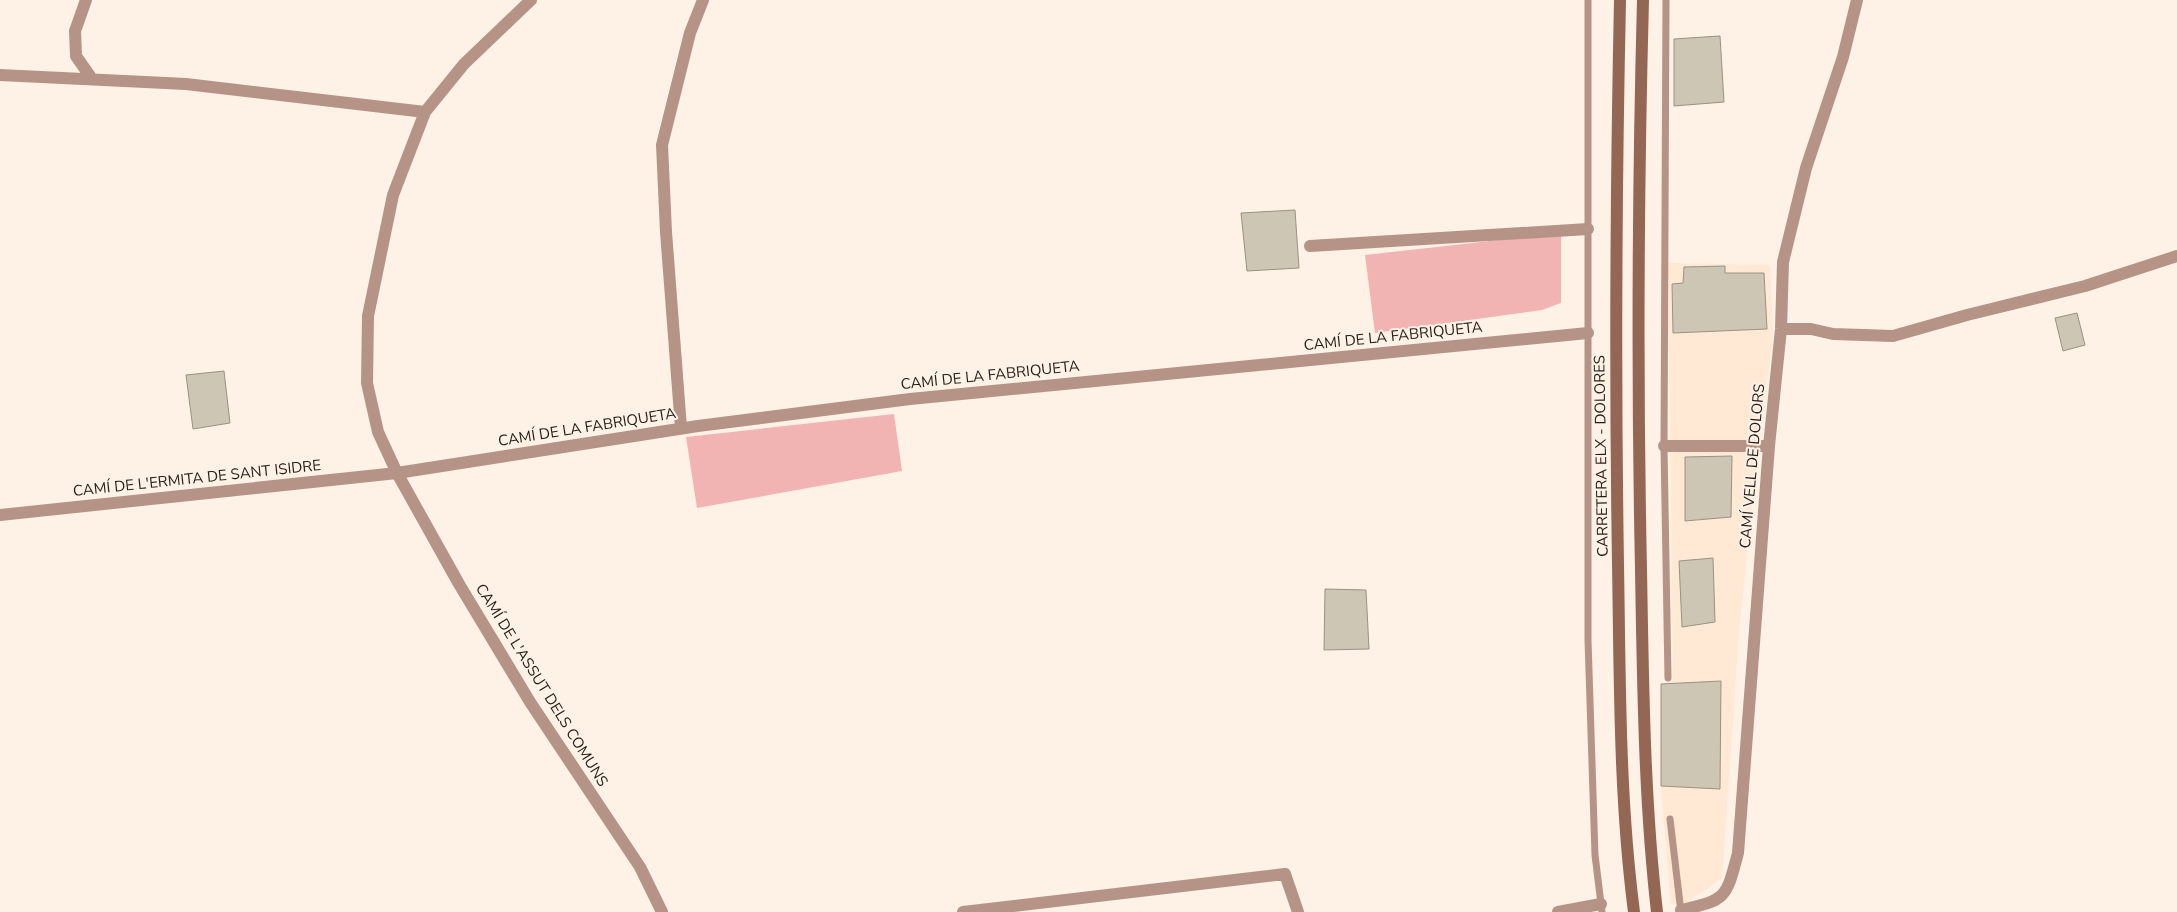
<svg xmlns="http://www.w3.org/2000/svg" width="2177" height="912" font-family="'Nunito Sans',sans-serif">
	<rect width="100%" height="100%" fill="#fef1e5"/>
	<path fill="#ffe8d4" d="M1668,263l102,2 3,68 -23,188 -11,111 -17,246 -34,24 -17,2 -10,-118v-102l12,-3z"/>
	<path fill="#f2b4b3" d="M1561,233v70l-19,7 -167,23 -10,-78z
		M894,414l8,57 -205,37 -11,-71z"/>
	<path fill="#cec6b4" stroke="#9a9281" d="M1720,36l4,66 -50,4v-67z
		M1295,210l4,58 -52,3 -6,-58z
		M1725,266v7h39l3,56 -94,4 -1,-49 11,-1 1,-16z
		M2077,313l8,32 -22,6 -8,-33z
		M224,371l6,52 -37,6 -7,-54z
		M1732,456l-1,61 -46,4v-64z
		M1713,558l2,64 -33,5 -3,-66z
		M1325,589l41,1 3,59 -45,1z
		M1721,681l-1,108 -59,-3v-102z"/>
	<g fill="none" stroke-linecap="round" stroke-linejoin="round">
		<path stroke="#b59487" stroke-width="7" d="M1588,0v640l7,215 7,57
			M1666,0l-2,446 4,232
			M1670,819l11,93"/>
		<path stroke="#b59487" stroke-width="12" d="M86,0l-11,31 1,25 16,23
			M531,0l-67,64 -39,48 -32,83 -25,121 -1,67 11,49 19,41 62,111 71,118 110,165 22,45
			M0,75l186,9 239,28
			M1310,246l278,-17
			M1781,329h30l22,5 60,2 74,-21 118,-29 92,-30
			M681,428l-15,-196 -4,-87 28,-112 13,-33
			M1664,446h105
			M0,515l397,-42 301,-47 212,-27 678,-66
			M1681,910c46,-10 45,-12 57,-57l31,-407 12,-117 2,-67 23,-94 37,-111 14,-57
			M963,912l322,-38 13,38
			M1558,912l43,-8"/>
		<path stroke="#946654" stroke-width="12" d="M1620,0c-4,188 -5,376 -2,564 2,116 1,232 16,348
			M1643,0c-5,189 -6,379 -2,569 2,114 3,229 16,343"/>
	</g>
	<g text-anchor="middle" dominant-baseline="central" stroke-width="4" stroke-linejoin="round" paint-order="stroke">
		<g font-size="15" fill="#221c17" stroke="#fef1e5">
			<text transform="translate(1393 336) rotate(-6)">CAMÍ DE LA FABRIQUETA</text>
			<text transform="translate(990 375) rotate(-6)">CAMÍ DE LA FABRIQUETA</text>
			<text transform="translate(587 427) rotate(-9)">CAMÍ DE LA FABRIQUETA</text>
			<text transform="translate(1601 456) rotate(-91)">CARRETERA ELX - DOLORES</text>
			<text transform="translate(1752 466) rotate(-85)">CAMÍ VELL DE DOLORS</text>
			<text transform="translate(197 478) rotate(-6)">CAMÍ DE L'ERMITA DE SANT ISIDRE</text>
			<text transform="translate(542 685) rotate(58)">CAMÍ DE L'ASSUT DELS COMUNS</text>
		</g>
	</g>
</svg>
